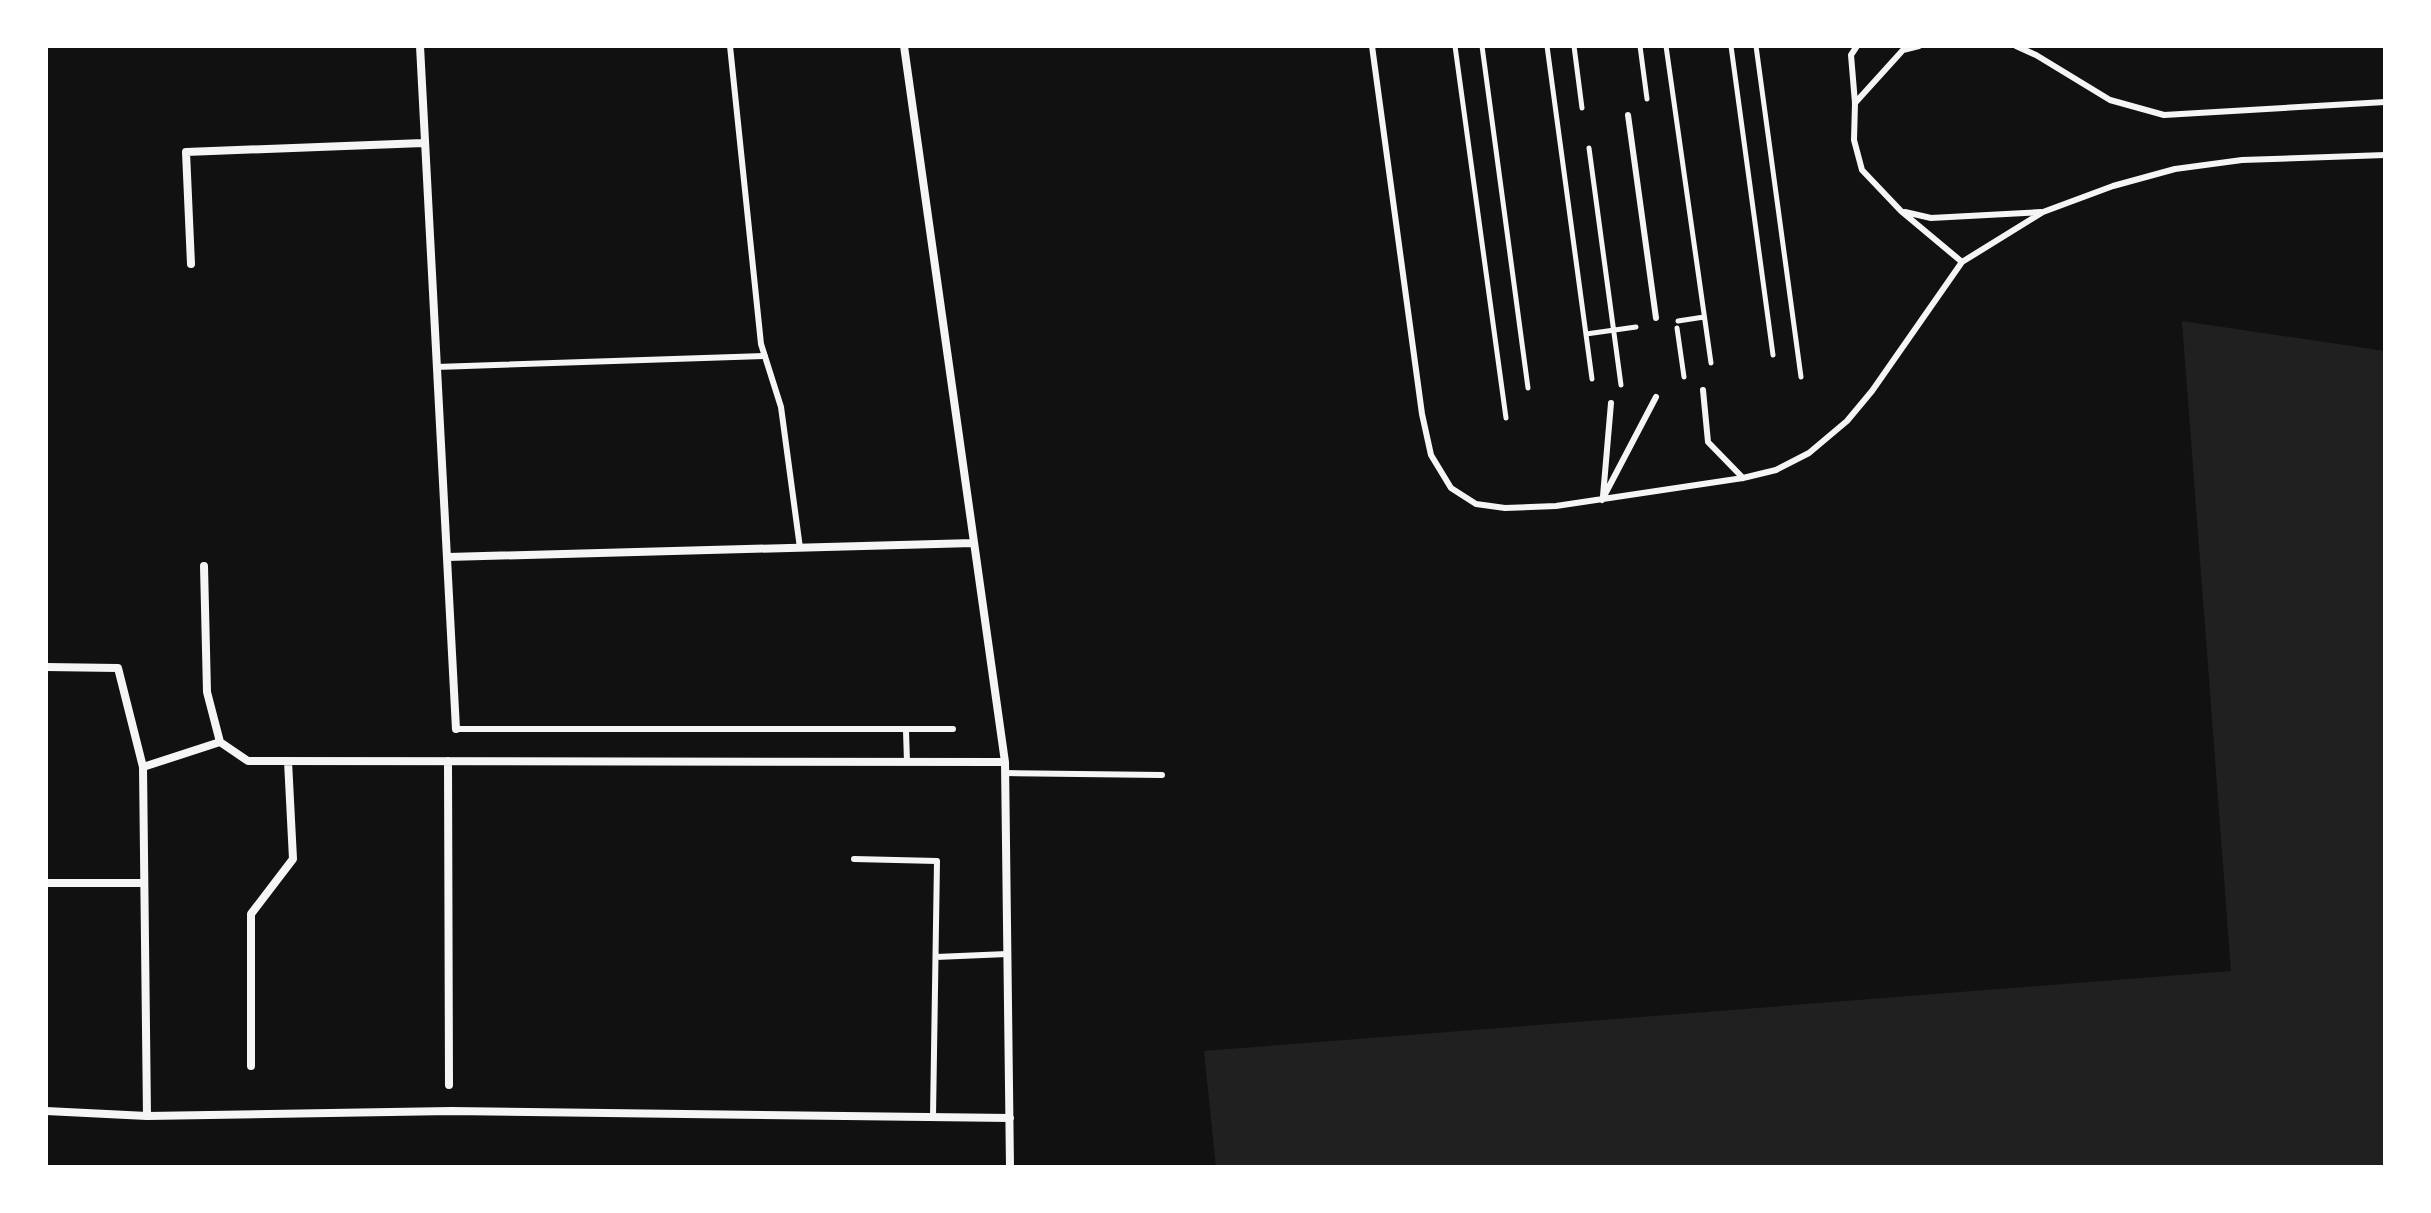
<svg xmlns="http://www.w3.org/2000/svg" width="2431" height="1213" font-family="'Exo 2',sans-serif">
	<rect width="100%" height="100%" fill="#111"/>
	<path fill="#202020" d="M2182,321l203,30v816h-1169l-12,-116 1027,-80z"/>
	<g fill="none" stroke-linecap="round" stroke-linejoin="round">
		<path stroke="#f5f5f5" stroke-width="5" d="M1455,46l51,372
			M1482,46l46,342
			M1547,46l45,333
			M1574,46l8,62
			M1640,46l7,53
			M1666,46l45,317
			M1731,46l42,309
			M1756,46l45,331
			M1589,148l32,237
			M1678,321l26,-4
			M1677,328l7,49
			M1586,334l50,-7"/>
		<path stroke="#f5f5f5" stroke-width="6" d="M730,46l31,298 20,63 19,141
			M1372,46l50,368 9,41 20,33 25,16 29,4 51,-2 187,-28 33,-8 33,-17 38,-32 25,-30 90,-129 81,-50 70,-26 62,-17 67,-9 143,-5
			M1857,46l-6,9 4,48 -1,37 8,30 39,41 61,51
			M2016,46l20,9 74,45 54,15 221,-13
			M1855,103l48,-53 16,-4
			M1628,115l28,203
			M1905,212l26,6 110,-6
			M436,367l329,-11
			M1703,390l5,52 35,36
			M1603,496l8,-93
			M1602,500l54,-103
			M456,729h497
			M906,731l1,31
			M1005,773l157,2
			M854,859l83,2 -4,256
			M936,957l71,-3"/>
		<path stroke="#f5f5f5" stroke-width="8" d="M420,46l36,683
			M904,46l101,716 5,405
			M191,264l-5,-112 237,-9
			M448,557l525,-14
			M204,566l3,126 13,50 28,19 757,1
			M46,667l72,1 25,99
			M448,761l1,324
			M46,883h97
			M251,1066v-152l42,-55 -5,-98
			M46,1111l101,5 304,-5 559,7
			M147,1116l-4,-349 77,-25"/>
	</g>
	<rect width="2431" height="1213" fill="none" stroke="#ffffff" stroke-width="96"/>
</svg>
